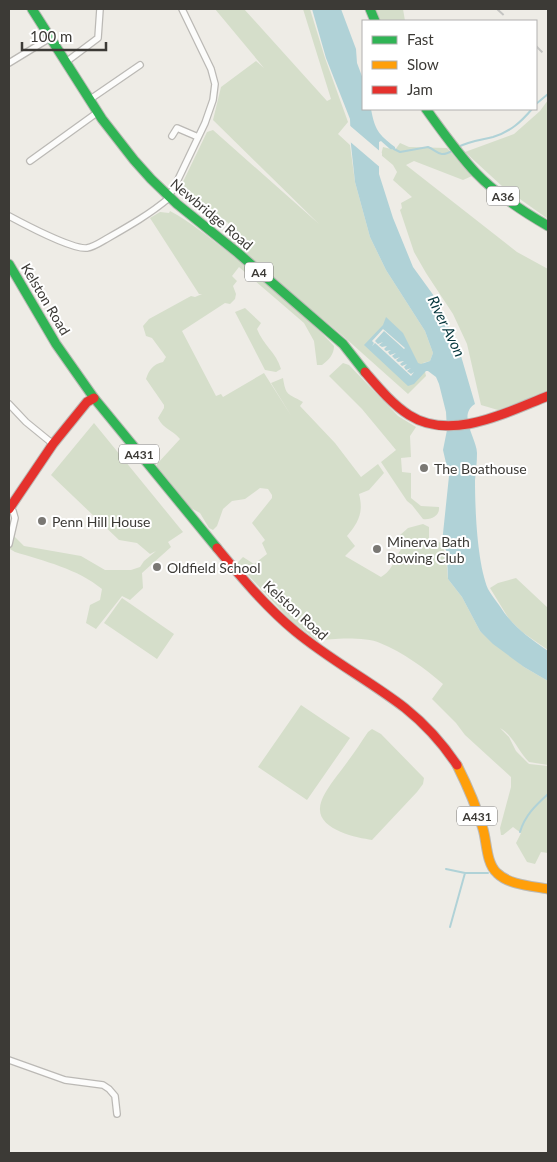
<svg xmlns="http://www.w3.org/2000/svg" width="557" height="1162" font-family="Lato,sans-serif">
	<rect width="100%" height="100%" fill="#eeece6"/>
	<path fill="#d5deca" d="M215,9h29l83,92 4,-2 -28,-90h7l15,49 23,64 -10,12 12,11 5,37 15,55 16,33 39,61 8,22 -3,8 -7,2 3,13 -18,18 -65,-58 -115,-96 -1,-7 4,-4c-2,-7 -6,-10 -13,-10l-37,-33 26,-54 6,-2 106,94 -106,-104 8,-33 35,-26 8,7z
		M374,9h29l2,12h-25z
		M548,100v119l-45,-32 -38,-35 49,-18 26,-23z
		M400,143l9,4 38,1 25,28 -9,4 -49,-19 -8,4 111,87 31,17v122l-50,19 -17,-5 -14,-61 -14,-30 -27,-41 -12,-21 -14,-42 2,-2 -1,-5 11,-6 -19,-17 4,-8 -4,-7 -12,-10 2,-8 12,3z
		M170,211c21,11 38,26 57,40 37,29 74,60 107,95 0,8 -5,14 -12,19h-5l-3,-24 -10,-18 -65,-56 -7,9 5,5 -4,5 3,8 -1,5 -5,5 -5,-1 -43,28 34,65 5,-2 2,3 41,-24 28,44 -21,-34 12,-5c3,18 4,15 20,24l-3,4 35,37 26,34 17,-13 6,9 -15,17 -10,4c5,19 -1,29 -12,42l8,10 -10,10 36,21c13,-8 12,-17 21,-29l-3,-12 9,-8 15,-4 6,3v12l13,4 4,15 2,21 14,18 18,34 44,36 24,14v84l-19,-3c-11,-11 -16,-27 -29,-34l9,9 7,14 13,13 19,2v87l-7,-1 -6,12 -8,-2 -11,-19 5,-10 -8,-6 -10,8h-2l-1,-7 11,-41v-10l-46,-42 -9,-12 -24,-24 11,-15c-19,-16 -40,-32 -63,-41 -14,-6 -47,-5 -62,-2l-28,-21 -53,-57 6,-6 11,7 13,-10 -5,-11 3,-3 -13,-17 20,-25v-3l-4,-6 -8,-1 -15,11 -13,2 -9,8 -6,17 -4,4 -4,-2 -9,-15 -11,-6 -6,-5 -14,-21 -12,-12v-5l23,-25c-8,-10 -16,-9 -22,-21l6,-10v-3l-18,-26c3,-9 7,-15 17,-17l3,-5 -14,-19 -6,-2 -3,-10 6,-7 42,-23 4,1 7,-3h-3l-49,-76 10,-6 9,1z
		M245,308l16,15 -4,6c6,16 19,23 24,40l-5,3 -11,-2 -30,-58z
		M343,363l6,2 49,51 18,11 -6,9 1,21 -10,1 1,14 9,1v25l10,8 18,1c1,10 -9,13 -16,12l-11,-14 -5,-4 -26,-39 15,-12 -34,-41 -33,-33z
		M94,423l89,109 -15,10 3,5 -29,26 1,15 -13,12 -8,-4 -26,33 -10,-6 4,-18 10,-5 2,-11c-24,-20 -58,-28 -87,-37l-5,-3 -1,-4 4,-10 11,11 57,10 24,14h26l9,-3 4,-6 12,-10 -6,3 -13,-11 -18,-3 -68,-65z
		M516,578l32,30v42l-26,-18 -13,-13 -19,-31 8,-5z
		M122,598l52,36 -17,25 -53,-36z
		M301,705l49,33 -43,62 -49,-33z
		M372,729l9,5 43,44 -1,6 -6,8 -45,48c-15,-2 -54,-10 -52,-32 1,-15 20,-35 28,-47 7,-9 13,-19 20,-29z"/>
	<path fill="#b0d2d7" d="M312,9h29l15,40 1,14 6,16v30h8c4,21 7,25 24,38v3l-5,-1 -9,-8 -2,1v32l14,44 20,49 21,29 25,53 16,55c-18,11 2,35 2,49 0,9 -1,18 -2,27 0,29 2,82 13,109 3,5 7,11 11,16 14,22 28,31 49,46v30l-24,-14 -31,-23 -13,-13 -18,-34 -14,-18 -1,-21 -2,-4 2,-2 -5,-9 7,-67 -6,-26 4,-20 -1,-18 -7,-28 -3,-7 -8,-6h-2l-12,13 -6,2 -44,-41 19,-20 3,-8 17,16 15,30 3,1 9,-3 3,-8 -8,-22 -39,-61 -16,-33 -15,-55 -4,-37 -1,-26 -24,-61z"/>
	<path fill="#eeece6" d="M348,124l34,29v16l-34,-29z
		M383,329l22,19 -1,1 -20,-18 -9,10 3,3 5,-2 -4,3 3,2 5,-1 -3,3 2,2 5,-1 -3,2 2,3 6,-2 -4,3 3,3 5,-2 -4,3 2,2 6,-1 -4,3 2,2 5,-2 -3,3 2,3 5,-2 -4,3 4,3 3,-2 -3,4 -36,-33 -3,3 2,-3 -2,-2z"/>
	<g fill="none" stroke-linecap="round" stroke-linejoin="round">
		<path stroke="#b0d2d7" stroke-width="2" d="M536,104l12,-10
			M458,147c11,-6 23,-7 35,-10 17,-5 28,-15 39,-28
			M394,149l6,3 28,-5c10,4 11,11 24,4
			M520,832c5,-17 16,-27 28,-38
			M446,869l19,4
			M450,927l15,-54h23"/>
		<g stroke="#bbb9b5" stroke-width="8">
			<path id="street" d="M66,62l32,-24 2,-29
				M9,63l41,-25
				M89,100l51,-35
				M172,136l5,-8 21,9
				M30,161l68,-49
				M167,196l6,-6 32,-67 8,-23 2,-16 -4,-15 -29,-60
				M9,216c13,7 64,34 78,32 7,-1 14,-6 21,-10 21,-12 42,-24 61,-40
				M9,404l17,18 27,22
				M9,544l6,-26 -2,-7 -4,-2
				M9,1060l56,20 38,5 6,4 6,7 2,18"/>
		</g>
		<g stroke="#bbb9b5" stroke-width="11">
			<path id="fast" d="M32,9l70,110 32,41 17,19 26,25 61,49 105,91 22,28
				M370,9l5,12
				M426,109c16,22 32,45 50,64 21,22 46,38 72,53
				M9,264l47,80 38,54 123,150"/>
		</g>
		<g stroke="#bbb9b5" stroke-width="11">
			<path id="slow" d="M457,765c10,20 20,43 26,64 4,13 3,34 14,44 12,12 35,13 51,16"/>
		</g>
		<g stroke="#bbb9b5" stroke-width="11">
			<path id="jam" d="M365,372c13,15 27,32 44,43 42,27 98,-3 139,-19
				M9,509l44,-65 34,-42 7,-4
				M217,548c24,29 49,59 78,83 35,29 75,50 110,77 20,16 38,36 52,57"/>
		</g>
		<use href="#street" stroke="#fcfcfb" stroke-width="5.5"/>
		<use href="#fast" stroke="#30b455" stroke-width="9"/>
		<use href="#slow" stroke="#ff9f0a" stroke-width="9"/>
		<use href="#jam" stroke="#e5322d" stroke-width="9"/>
		<path stroke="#c4c4c2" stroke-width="2" stroke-dasharray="9 9" stroke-linecap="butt" d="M497,9l13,12
			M536,46l12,12"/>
	</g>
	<g fill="#7a7874" stroke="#fff" stroke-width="2">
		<circle cx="424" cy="468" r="5"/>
		<circle cx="42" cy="521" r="5"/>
		<circle cx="377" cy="549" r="5"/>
		<circle cx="157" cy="567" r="5"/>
	</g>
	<g text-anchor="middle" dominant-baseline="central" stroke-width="4" stroke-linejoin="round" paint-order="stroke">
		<g fill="#fff" stroke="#767572" stroke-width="1">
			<rect x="487" y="186.5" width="32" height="19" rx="4"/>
			<rect x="245" y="262.5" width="28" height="19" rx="4"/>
			<rect x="119" y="444.5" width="40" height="19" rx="4"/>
			<rect x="457" y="806.5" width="40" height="19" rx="4"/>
		</g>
		<g font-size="12" font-weight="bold" fill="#3c3a36">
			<text x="503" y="196">A36</text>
			<text x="259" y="272">A4</text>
			<text x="139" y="454">A431</text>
			<text x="477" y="816">A431</text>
		</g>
		<g font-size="14" fill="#3c3a36" stroke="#fff">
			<text transform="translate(212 214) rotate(40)">Newbridge Road</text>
			<text transform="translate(46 299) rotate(59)">Kelston Road</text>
			<text transform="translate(296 610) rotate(42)">Kelston Road</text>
		</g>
		<g font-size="14" fill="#3c3a36" stroke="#fff" text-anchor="start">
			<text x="434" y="468">The Boathouse</text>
			<text x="52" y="521">Penn Hill House</text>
			<text x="387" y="541">Minerva Bath<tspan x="387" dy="16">Rowing Club</tspan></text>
			<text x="167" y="567">Oldfield School</text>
		</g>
		<g font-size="15" font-style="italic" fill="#04363c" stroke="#fff">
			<text transform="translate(447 326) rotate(64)">River Avon</text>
		</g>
	</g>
	<rect width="557" height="1162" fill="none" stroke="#3c3a36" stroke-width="20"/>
	<rect x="362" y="20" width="175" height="90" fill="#ffffff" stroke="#b1b0af"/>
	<rect x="372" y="36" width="25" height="8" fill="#30b455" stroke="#b1b0af"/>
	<text x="407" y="45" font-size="15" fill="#3c3a36">Fast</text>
	<rect x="372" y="61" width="25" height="8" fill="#ff9f0a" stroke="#b1b0af"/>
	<text x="407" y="70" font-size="15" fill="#3c3a36">Slow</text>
	<rect x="372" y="86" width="25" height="8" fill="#e5322d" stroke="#b1b0af"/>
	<text x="407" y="95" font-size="15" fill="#3c3a36">Jam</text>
	<path d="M22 42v8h84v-8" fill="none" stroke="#3c3a36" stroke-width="2.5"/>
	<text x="30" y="42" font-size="15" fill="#3c3a36" stroke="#ffffff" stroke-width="4" paint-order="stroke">100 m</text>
</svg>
